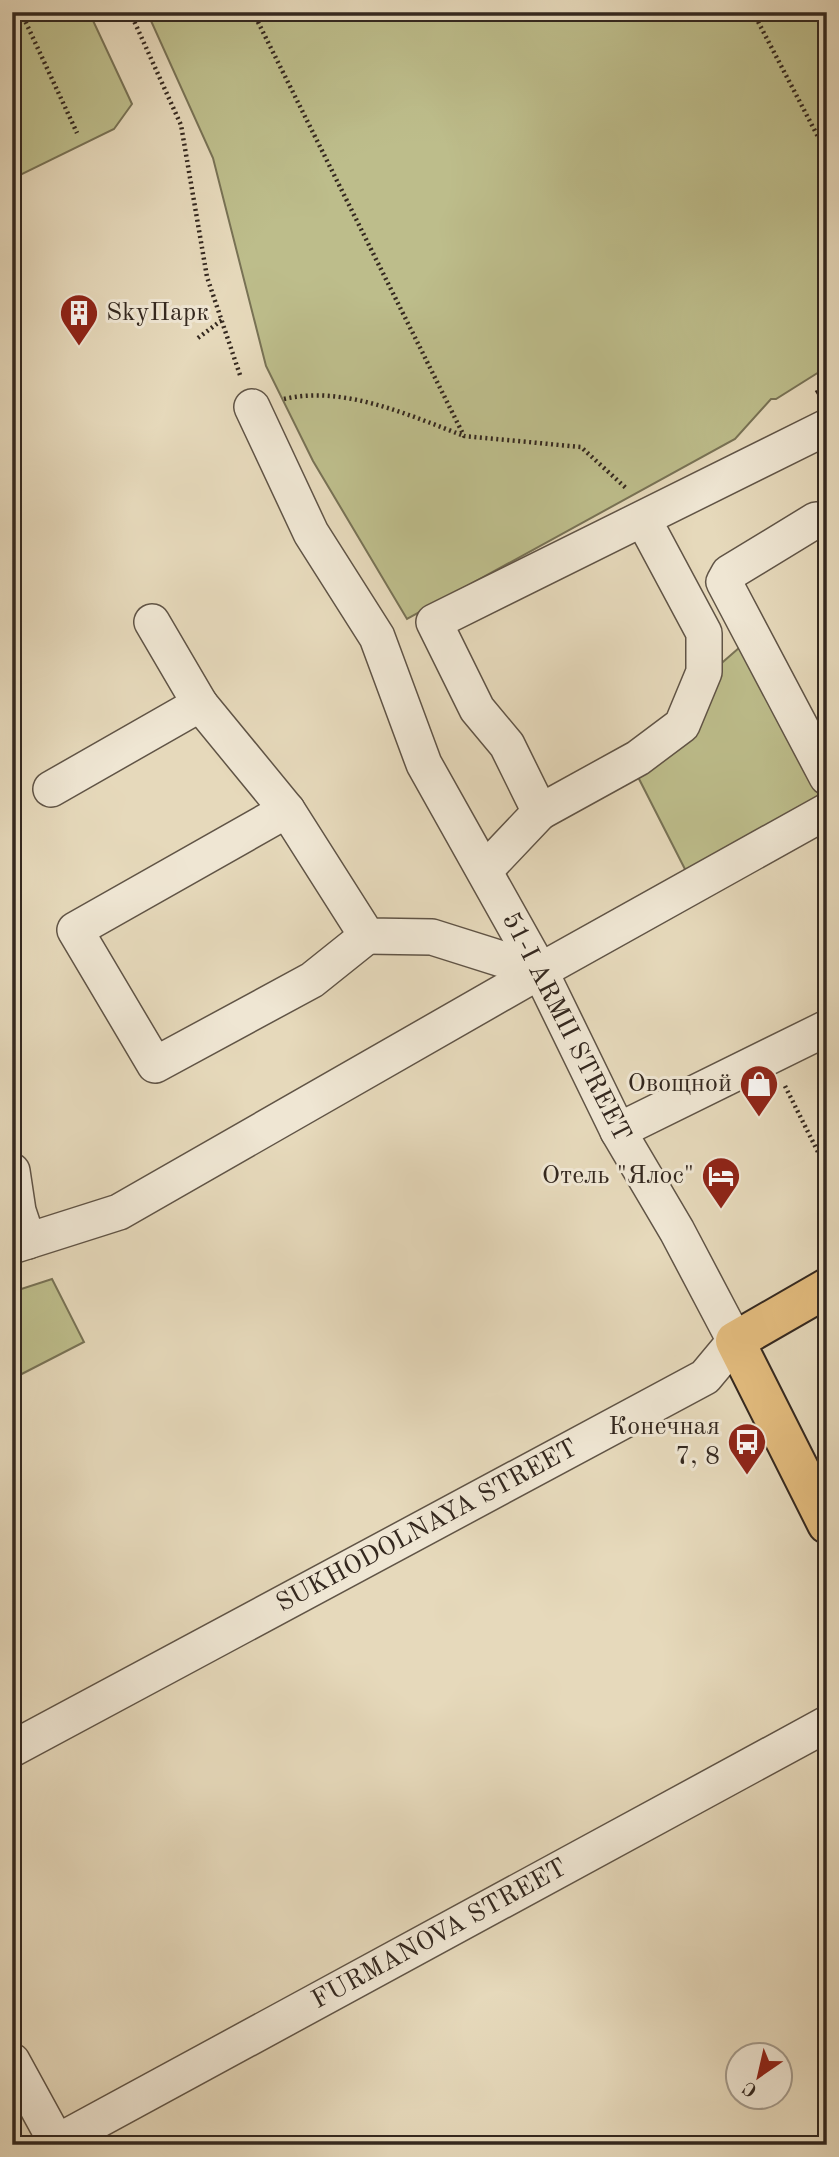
<svg xmlns="http://www.w3.org/2000/svg" width="839" height="2157" font-family="'Old Standard TT',serif">
	<rect width="100%" height="100%" fill="#e6d9bb"/>
	<filter id="stains"><feTurbulence type="fractalNoise" baseFrequency=".00286" numOctaves="4"/><feColorMatrix values="0 0 0 0 .2 0 0 0 0 .09 0 0 0 0 .02 0 0 0 .5 -.17"/></filter>
	<radialGradient id="worn" r=".72"><stop offset=".6" stop-color="#630" stop-opacity="0"/><stop offset="1" stop-color="#630" stop-opacity=".3"/></radialGradient>
	<path fill="#bdbd8b" stroke="#787255" stroke-width="2" d="M12,12h77l43,92 -18,25 -102,50z
		M147,12h680v355l-51,32h-5l-36,40 -328,180 -94,-158 -47,-95 -53,-208z
		M748,640l79,160 -137,79 -55,-108 81,-103z
		M52,1279l32,63 -72,37v-87z"/>
	<g fill="none" stroke-linecap="round" stroke-linejoin="round">
		<g stroke="#605446" stroke-width="38">
			<g id="minor">
				<path d="M643,519l61,114v39l-22,53 -44,33 -98,54 -33,-67 -30,-36 -43,-87 393,-195"/>
				<path d="M827,521l-11,-1 -87,53 -5,9 103,195"/>
				<path d="M152,622l48,82 87,106 80,126 65,1 108,34"/>
				<path d="M51,789l149,-85"/>
				<path d="M287,810l-212,120 80,135 157,-85 55,-44"/>
				<path d="M485,870l55,-58"/>
				<path d="M618,1131l209,-103"/>
				<path d="M12,1171l6,40 10,30"/>
				<path d="M12,1246l107,-34 421,-241 287,-160"/>
				<path id="s1" d="M12,1749l693,-372 30,-36 -58,-110 -59,-100 -78,-160 -116,-207 -47,-127 -66,-104 -59,-126"/>
				<path d="M12,2061l46,84"/>
				<path id="s2" d="M52,2145l775,-421"/>
			</g>
		</g>
		<g stroke="#34281f" stroke-width="42">
			<path id="major" d="M827,1288l-92,53 92,183"/>
		</g>
		<path stroke="#34281f" stroke-width="4.5" stroke-dasharray="2 3.5" stroke-linecap="butt" d="M21,12l56,121
			M130,12l51,113 26,152 34,101
			M253,12l211,424 117,11 46,42
			M753,12l74,142
			M198,338l24,-18
			M816,393l11,-7
			M284,399c59,-14 125,16 180,37
			M785,1086l42,84"/>
		<use href="#minor" stroke="#efe6d3" stroke-width="35"/>
		<use href="#major" stroke="#e3bc7e" stroke-width="38"/>
	</g>
	<defs>
		<g id="building-pin" transform="scale(2.0125)"><path d="M0 17L-7.5 6A9.5 9.5 0 1 1 7.5 6Z" fill="#8f2418" stroke="#efe6d3"/><path d="M-4-6H4V6H1V3H-1V6H-4ZM-2.5-4.3h1.7v1.8h-1.7ZM.8-4.3h1.7v1.8H.8ZM-2.5-1h1.7V.8h-1.7ZM.8-1h1.7V.8H.8Z" fill="#fff"/></g>
		<g id="shop-pin" transform="scale(2.0125)"><path d="M0 17L-7.5 6A9.5 9.5 0 1 1 7.5 6Z" fill="#8f2418" stroke="#efe6d3"/><path d="M-5-2.5h2.3a2.7 3.5 0 0 1 5.4 0H5L5.5 6h-11ZM-1.5-2.5h3a1.5 2.3 0 0 0-3 0Z" fill="#fff"/></g>
		<g id="hotel-pin" transform="scale(2.0125)"><path d="M0 17L-7.5 6A9.5 9.5 0 1 1 7.5 6Z" fill="#8f2418" stroke="#efe6d3"/><path d="M-6-4.5h1.5V1H6V5H4.5V3h-9V5H-6ZM-4 0a1.8 1.8 0 1 1 3.6 0ZM.5 0V-2.5h3Q6-2.5 6 0Z" fill="#fff"/></g>
		<g id="bus-pin" transform="scale(2.0125)"><path d="M0 17L-7.5 6A9.5 9.5 0 1 1 7.5 6Z" fill="#8f2418" stroke="#efe6d3"/><path d="M-5-6H5V4H4V6H2V4H-2V6H-4V4H-5ZM-3.5-4V0h7V-4ZM-3.5 1.2v1.5H-2V1.2ZM2 1.2v1.5H3.5V1.2Z" fill="#fff"/></g>
	</defs>
	<g fill-rule="evenodd">
		<use href="#building-pin" x="79" y="313"/>
		<use href="#shop-pin" x="759" y="1084"/>
		<use href="#hotel-pin" x="721" y="1176"/>
		<use href="#bus-pin" x="747" y="1442"/>
	</g>
	<g text-anchor="middle" dominant-baseline="central" stroke-width="6" stroke-linejoin="round" paint-order="stroke">
		<g font-size="26" fill="#34281f" stroke="#efe6d3" text-anchor="end">
			<text x="106" y="313" text-anchor="start">SkyПарк</text>
			<text x="732" y="1084">Овощной</text>
			<text x="694" y="1176">Отель "Ялос"</text>
			<text x="720" y="1427">Конечная<tspan x="720" dy="30">7, 8</tspan></text>
		</g>
		<g font-size="26" fill="#34281f" stroke="#efe6d3">
			<text transform="translate(566 1027) rotate(63)">51-I ARMII STREET</text>
			<text stroke="none"><textPath href="#s1" startOffset="471">SUKHODOLNAYA STREET</textPath></text>
			<text stroke="none"><textPath href="#s2" startOffset="441">FURMANOVA STREET</textPath></text>
		</g>
	</g>
	<rect width="839" height="2157" fill="none" stroke="#e6d9bb" stroke-width="42"/>
	<rect x="14" y="14" width="811" height="2129" fill="none" stroke="#34281f" stroke-width="3.5"/>
	<rect x="21" y="21" width="797" height="2115" fill="none" stroke="#34281f" stroke-width="2"/>
	<g transform="translate(759 2076) rotate(214)"><circle r="33" fill="#efe6d3" stroke="#a49a8b" stroke-width="2"/>
	<path d="M0-5L12 26L0 18L-12 26Z" fill="#8f2418"/>
	<text y="-10" font-size="19" font-weight="bold" text-anchor="middle" fill="#34281f">С</text>
	</g>
	<rect width="100%" height="100%" filter="url(#stains)"/>
	<rect width="100%" height="100%" fill="url(#worn)"/>
</svg>
